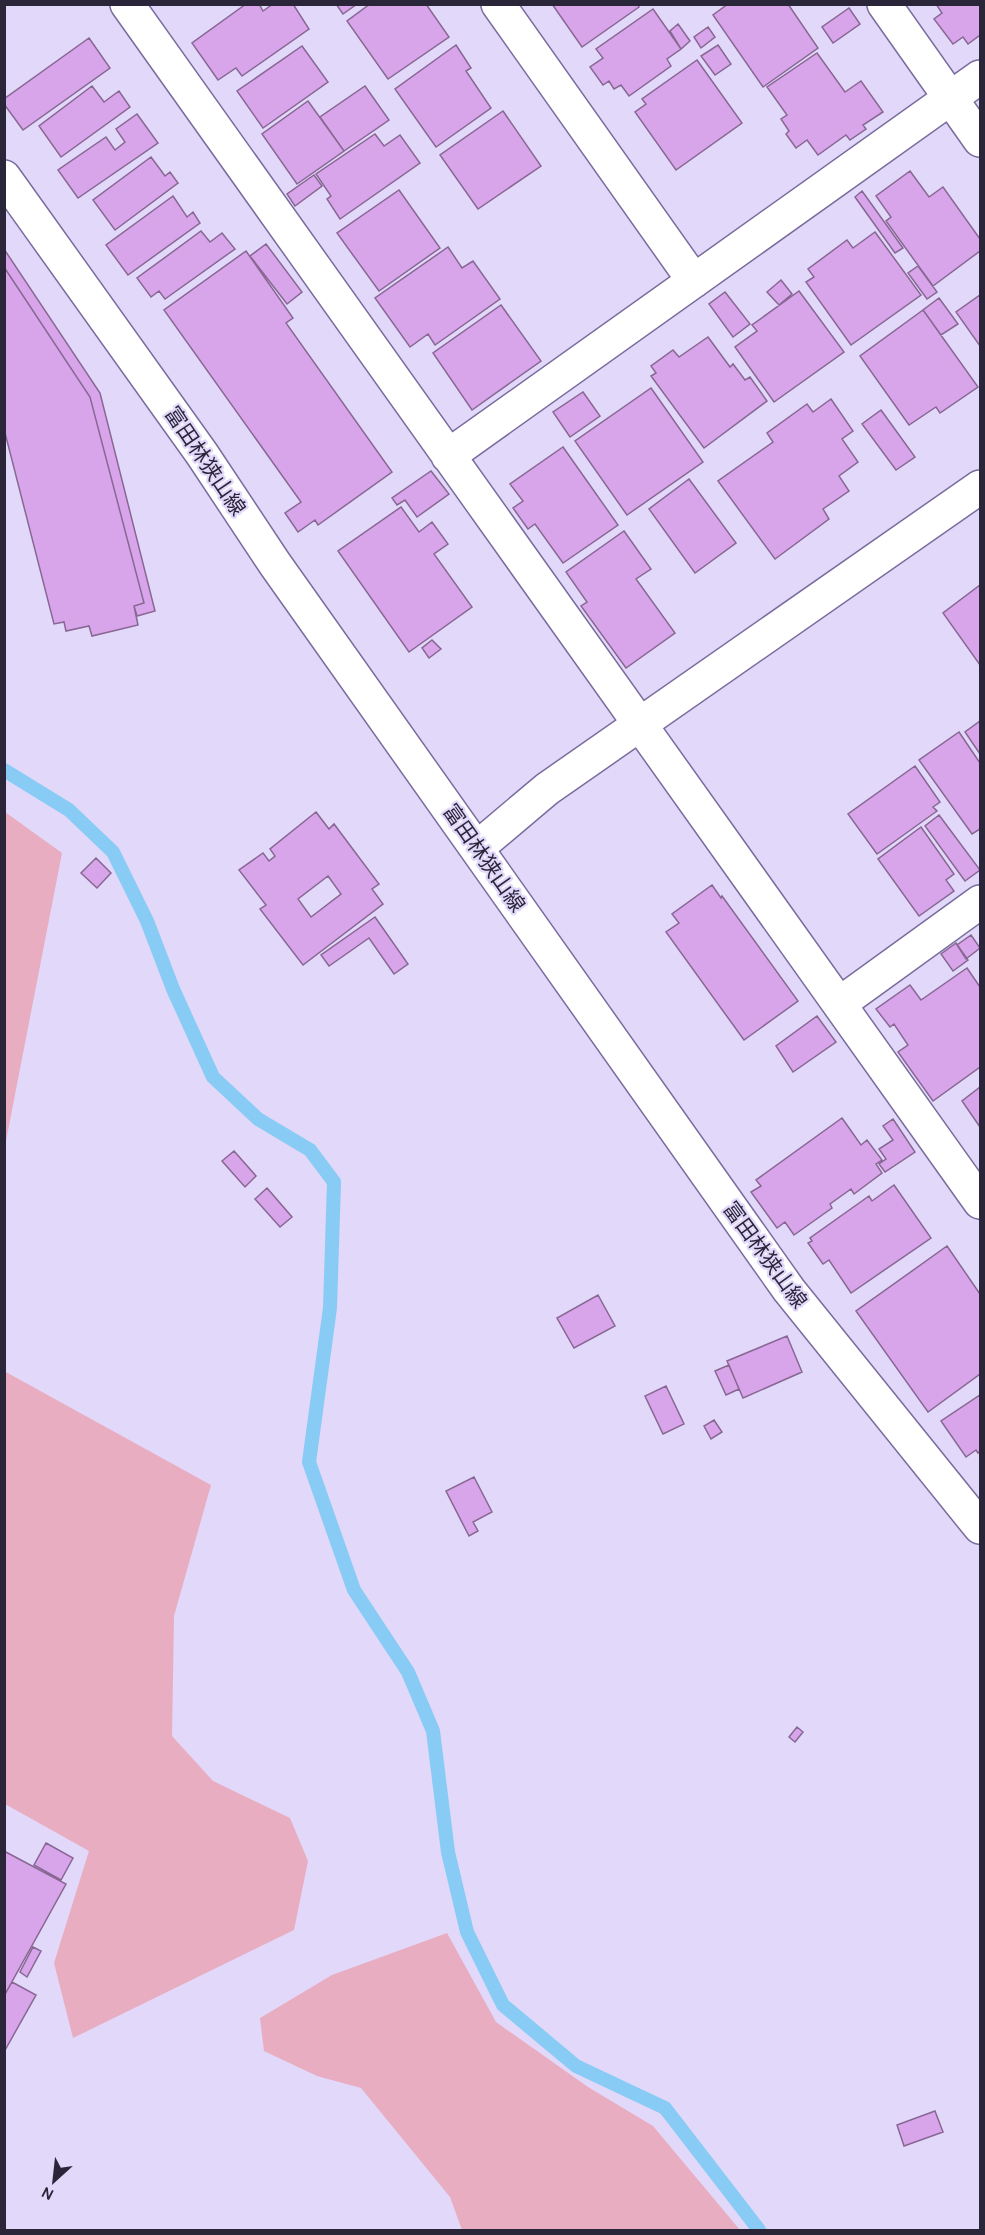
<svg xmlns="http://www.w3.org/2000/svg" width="985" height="2235" font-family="Karla,'Noto Sans JP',sans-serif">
	<rect width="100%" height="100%" fill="#e1d8fa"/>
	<path fill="#e9adc1" d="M5,812l57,41 -57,293z
		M4,1371l207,114 -37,131 -2,120 41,45 77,37 18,43 -14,69 -221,108 -19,-75 35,-112 -84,-47z
		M447,1933l49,89 92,65 65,39 87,104h-278l-12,-33 -89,-109 -44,-12 -53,-25 -4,-33 72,-43z"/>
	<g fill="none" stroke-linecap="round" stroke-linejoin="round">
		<path stroke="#88cbf4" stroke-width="14" d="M4,770l65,40 44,42 34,69 26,68 40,88 45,42 52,31 24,32 -4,126 -21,154 45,128 54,82 25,59 15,121 19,80 36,73 73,61 89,42 94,122"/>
	</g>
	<path fill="#d8a5eb" stroke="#886793" stroke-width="1.5" fill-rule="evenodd" d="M246,4h13l4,7 10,-7h20l16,25 -67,47 -6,-8 -18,12 -26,-37z
		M336,4h21l-14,10z
		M370,4h56l23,33 -61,42 -41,-58z
		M552,4h86l1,3 -57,40z
		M728,4h60l30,44 -55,39 -50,-72z
		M936,4h44v31l-12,9 -5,-7 -10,7 -19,-25 8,-6z
		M849,8l11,16 -27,19 -11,-16z
		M653,9l28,40 -14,10 4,7 -42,30 -8,-11 -7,4 -5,-8 -6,4 -13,-18 13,-9 -7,-9z
		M678,24l12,17 -9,8 -11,-18z
		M708,27l7,10 -14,11 -7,-11z
		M89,38l21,30 -87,62 -19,-26v-5z
		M456,45l15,23 -5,3 25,37 -55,39 -41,-58z
		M718,45l13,19 -16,11 -14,-19z
		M302,46l26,36 -65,46 -26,-37z
		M817,53l28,39 16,-11 22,31 -20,13 3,4 -16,11 -4,-5 -28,20 -11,-15 -11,8 -10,-14 3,-3 -8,-12 6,-4 -20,-28z
		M697,60l45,63 -66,47 -41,-58 11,-8 -4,-5z
		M92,86l12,16 15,-11 11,16 -69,50 -22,-31z
		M365,86l24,34 -45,31 -24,-34z
		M308,101l36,50 -47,33 -35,-50z
		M503,111l38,55 -63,43 -38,-54z
		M137,114l21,29 -80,55 -20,-28 48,-33 9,13 10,-8 -9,-13z
		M375,134l9,12 16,-11 20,28 -80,56 -13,-20 4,-3 -15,-22z
		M151,157l14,19 5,-4 8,11 -63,47 -22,-30z
		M910,171l19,26 14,-10 37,52v12l-47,35 -47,-65 5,-4 -15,-21z
		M314,175l8,11 -27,20 -8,-12z
		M399,190l41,58 -61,43 -42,-58z
		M862,191l41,57 -8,5 -40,-56z
		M173,196l14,21 6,-5 7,11 -72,52 -22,-30z
		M201,231l9,11 12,-9 13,16 -70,50 -6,-8 -8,6 -14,-19z
		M875,232l46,63 -70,50 -45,-63 8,-5 -6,-8 39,-29 6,8z
		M266,244l36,48 -15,12 -37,-48z
		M448,247l14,21 11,-7 27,38 -65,46 -7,-11 -18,13 -35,-49z
		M246,251l47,67 -7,5 106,149 -74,53 -3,-5 -17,12 -13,-19 16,-11 -137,-192z
		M6,252l94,141 55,218 -18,5 -3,-10 10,-3 -54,-206 -86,-130v-14z
		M918,266l19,26 -10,7 -19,-26z
		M4,267l86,130 54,206 -10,3 4,19 -46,11 -3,-10 -23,5 -2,-9 -10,2 -50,-195z
		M781,280l11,14 -13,11 -12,-13z
		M799,291l45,61 -70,50 -39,-55 22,-16 -5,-6z
		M725,292l25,32 -17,13 -24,-33z
		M980,295v51l-24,-34z
		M939,298l19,26 -17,11 -18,-25z
		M501,305l40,56 -69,49 -39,-57z
		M923,310l55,77 -38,26 -4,-6 -27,18 -49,-69z
		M708,337l22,30 3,-3 12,16 5,-3 17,24 -63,47 -53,-72 5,-3 -5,-7 22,-16 6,7z
		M651,388l52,74 -76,53 -52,-74z
		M583,392l17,24 -30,21 -17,-25z
		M831,399l22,32 -11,8 16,23 -19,14 10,15 -26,18 6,10 -54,40 -57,-78 55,-39 -6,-9 40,-29 6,8z
		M881,410l34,47 -19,13 -34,-46z
		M563,447l55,78 -55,38 -28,-39 -7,5 -15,-21 10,-7 -13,-17z
		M431,471l18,23 -32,23 -12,-17 -8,5 -5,-7z
		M689,479l47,64 -41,30 -46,-64z
		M401,507l18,25 13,-10 16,22 -14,10 38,53 -63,45 -71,-101z
		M624,531l27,38 -15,10 39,54 -49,35 -45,-62 6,-4 -21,-30z
		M980,585v80l-37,-52z
		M432,640l9,9 -12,9 -7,-10z
		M980,721v33l-15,-22z
		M959,732l21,31v66l-8,5 -53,-74z
		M915,766l25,36 -7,5 4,4 -60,43 -29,-40z
		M316,812l13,17 5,-5 45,60 -7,5 11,15 -80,61 -43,-56 6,-4 -27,-35 24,-17 6,8 6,-5 -5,-7zM328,876l13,18 -30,23 -13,-18z
		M939,815l41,55 -15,11 -40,-55z
		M921,827l33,47 -8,6 8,11 -35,25 -41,-57z
		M96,858l15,15 -14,15 -16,-15z
		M712,885l9,13 1,-2 76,105 -54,39 -78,-108 13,-9 -7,-9z
		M375,917l33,47 -14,10 -25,-36 -40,28 -8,-11z
		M971,935l9,13 -14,11 -9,-14z
		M956,943l12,17 -15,11 -12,-17z
		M967,968l13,19v80l-47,34 -35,-49 10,-7 -14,-21 -4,3 -14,-18 34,-24 11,15z
		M817,1016l19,26 -43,30 -17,-26z
		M980,1087v40l-18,-26z
		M842,1118l19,27 6,-5 15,20 -6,4 6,9 -28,21 -3,-5 -21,15 2,4 -38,27 -9,-13 -8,6 -26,-36 10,-6 -5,-6z
		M893,1119l22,33 -30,20 -6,-8 7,-5 -7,-10 14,-9 -10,-14z
		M234,1151l22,25 -11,11 -23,-26z
		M894,1185l37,53 -80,55 -22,-33 -6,4 -15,-21 4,-2 -2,-3 59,-42 3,5z
		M267,1188l25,29 -12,10 -25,-28z
		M947,1246l33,48v80l-52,38 -72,-101z
		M598,1295l17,31 -41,22 -17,-30z
		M787,1336l15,36 -59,26 -16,-37z
		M729,1365l10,24 -13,6 -11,-24z
		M666,1386l18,38 -21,10 -18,-38z
		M980,1395v56l-2,2 -2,-3 -10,7 -25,-36z
		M714,1420l8,12 -11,7 -7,-13z
		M474,1477l18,35 -19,10 5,9 -9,5 -23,-45z
		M797,1727l6,5 -8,10 -6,-5z
		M46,1843l27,15 -12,22 -27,-15z
		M4,1851l62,33 -62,112z
		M33,1947l8,4 -14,26 -7,-5z
		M12,1982l24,13 -32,57v-56z
		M935,2111l8,21 -39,14 -7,-21z"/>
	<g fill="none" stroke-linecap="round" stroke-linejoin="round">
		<g stroke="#7a6c9d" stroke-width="36">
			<path id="minor" d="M127,4l853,1198
				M498,4l196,277
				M884,4l96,136
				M448,456l532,-379
				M477,848l70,-59 433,-302
				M839,1004l141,-102"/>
		</g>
		<g stroke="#7a6c9d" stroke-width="36">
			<path id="major" d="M4,177l198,277 73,110 514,726 191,237"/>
		</g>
		<use href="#minor" stroke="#fff" stroke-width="33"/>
		<use href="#major" stroke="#fff" stroke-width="33"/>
	</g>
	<g text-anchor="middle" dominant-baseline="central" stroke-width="4.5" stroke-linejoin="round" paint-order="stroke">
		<g font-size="21" fill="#2b253a" stroke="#e1d8fa">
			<text transform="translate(205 461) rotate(56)">富田林狭山線</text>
			<text transform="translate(484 858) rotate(55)">富田林狭山線</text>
			<text transform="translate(765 1255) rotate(54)">富田林狭山線</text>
		</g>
	</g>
	<rect width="985" height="2235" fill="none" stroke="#2b253a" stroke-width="12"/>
	<g transform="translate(54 2181) rotate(207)" stroke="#e1d8fa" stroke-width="4.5" paint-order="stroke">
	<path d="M0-4.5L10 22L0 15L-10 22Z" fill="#2b253a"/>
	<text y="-9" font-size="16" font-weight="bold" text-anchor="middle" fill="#2b253a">N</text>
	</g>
</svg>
